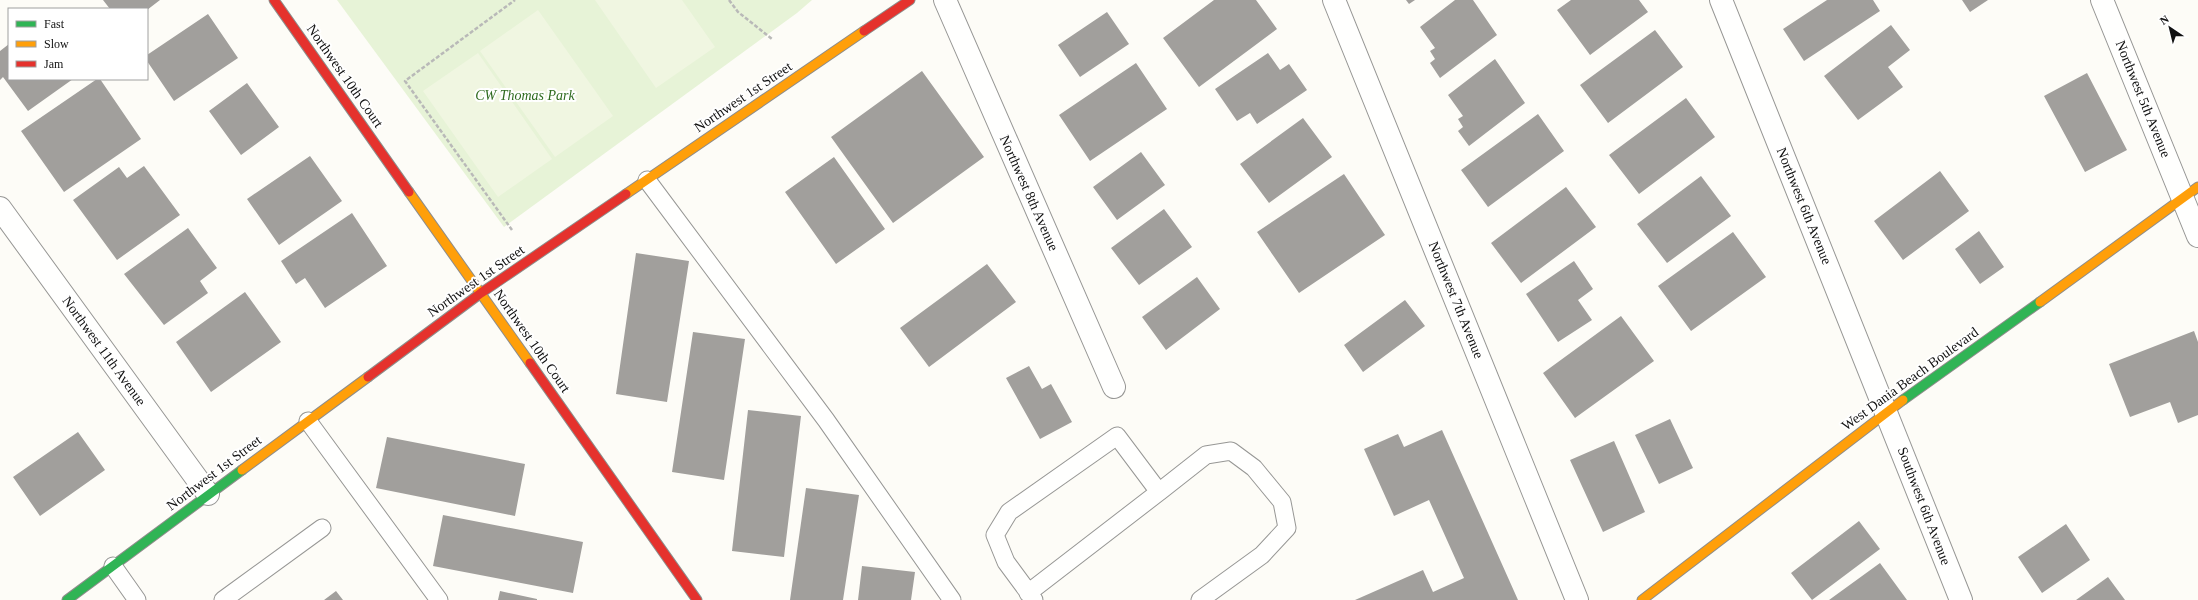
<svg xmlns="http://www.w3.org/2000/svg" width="2198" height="600" font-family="Georgia,serif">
	<rect width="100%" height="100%" fill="#fdfcf7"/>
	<path fill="#e7f3d7" d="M337,0h475l-15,13 -293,214z"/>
	<path fill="#f0f6e1" d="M595,0h87l33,47 -59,41z
		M538,10l75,106 -58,41 -75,-106z
		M478,53l74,106 -54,38 -75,-106z"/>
	<path fill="#a19f9c" d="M103,0h57l-13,10 -37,-1z
		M1214,0h42l21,29 -78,58 -36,-49z
		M1406,0h9l-6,4z
		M1455,0h18l24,35 -57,43 -10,-15 5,-4 -5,-8 5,-3 -15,-21z
		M1571,0h68l9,12 -58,43 -33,-45z
		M1827,0h46l7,11 -76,50 -21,-32z
		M1962,0h26l-18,12z
		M1107,12l22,32 -49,33 -22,-32z
		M208,14l30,44 -64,43 -27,-40v-6z
		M1891,25l19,25 -22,17 15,20 -45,33 -34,-44z
		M1655,30l28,37 -75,56 -28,-38z
		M9,44v35h64l-45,32 -25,-34 -3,3v-29z
		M1268,53l12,17 9,-6 18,26 -50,34 -7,-11 -13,8 -22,-32z
		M1495,59l30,44 -56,43 -11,-15 5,-4 -5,-8 5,-3 -15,-21z
		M1136,63l31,46 -77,52 -31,-46z
		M922,71l62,86 -91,66 -62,-86z
		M2087,73l40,77 -42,22 -41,-76z
		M97,79h3l41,60 -77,53 -43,-61z
		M247,83l32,44 -38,28 -32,-44z
		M1686,98l29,39 -76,57 -30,-39z
		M1538,114l26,37 -76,56 -27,-37z
		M1303,118l29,39 -63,46 -29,-39z
		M1141,152l24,33 -48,35 -24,-33z
		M310,156l32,45 -63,44 -32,-46z
		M834,157l51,72 -49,35 -51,-72z
		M144,166l36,49 -63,45 -44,-60 46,-33 8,11z
		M1940,171l29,40 -66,49 -29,-39z
		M1344,174l41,61 -86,58 -42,-61z
		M1701,176l30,40 -64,47 -30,-39z
		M1566,187l30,40 -75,56 -30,-40z
		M1164,209l28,38 -53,38 -28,-37z
		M352,213l35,53 -62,42 -20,-30 -9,6 -15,-23z
		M188,228l29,40 -17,13 8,12 -44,32 -40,-51z
		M1979,231l25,36 -24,17 -25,-35z
		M1733,232l33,45 -75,54 -33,-45z
		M636,253l53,8 -22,141 -51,-8z
		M1574,261l19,28 -15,11 14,20 -34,22 -32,-48z
		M987,264l29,38 -87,65 -29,-39z
		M1197,277l23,32 -54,41 -24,-33z
		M245,292l36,50 -70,50 -35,-50z
		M1405,300l20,26 -62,46 -19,-27z
		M1621,316l33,45 -79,57 -32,-45z
		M2194,331l4,11v73l-20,8 -8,-21 -40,15 -21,-53z
		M693,332l52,7 -21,141 -52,-8z
		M1029,366l13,23 9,-5 21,38 -32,17 -34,-61z
		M748,410l53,6 -17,141 -52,-6z
		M1670,419l23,49 -34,16 -24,-49z
		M1442,430l76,170h-163l68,-30 10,22 31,-14 -35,-78 -35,16 -30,-67 34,-15 6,13z
		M78,432l27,38 -65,46 -27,-39z
		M387,437l138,27 -10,52 -139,-28z
		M1614,441l31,71 -42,20 -33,-72z
		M806,488l53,7 -16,105h-53z
		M443,515l140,27 -10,51 -140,-27z
		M1859,521l21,28 -68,51 -21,-27z
		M2066,524l24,36 -48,33 -24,-36z
		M1880,563l27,37h-78z
		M862,566l53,6 -4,28h-53z
		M2108,577l17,23h-49z
		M336,591l7,9h-19z
		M500,591l37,8v1h-39z"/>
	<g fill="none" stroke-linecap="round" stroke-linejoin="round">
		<g stroke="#979795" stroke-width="19">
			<path id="lane" d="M647,180l179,240 126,180
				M308,421l131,179
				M113,566l24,34
				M1028,593l131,-101
				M223,600l99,-72
				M1034,600l-28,-38 -11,-27 14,-23 108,-76 42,56 47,-37 25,-4 23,17 28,34 5,26 -25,27 -62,45"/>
		</g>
		<g stroke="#979795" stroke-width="24">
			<path id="street" d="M945,0l169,387
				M1334,0l243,600
				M1721,0l240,600
				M2102,0l96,236
				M0,208l208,286"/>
		</g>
		<g stroke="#8e8d8b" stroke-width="11">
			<path id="fast" d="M1903,400l137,-98
				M67,600l175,-130"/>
		</g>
		<g stroke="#8e8d8b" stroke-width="11">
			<path id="slow" d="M409,192l121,171
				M626,194l238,-163
				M2040,302l158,-115
				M242,470l126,-93
				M1642,600l261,-200"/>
		</g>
		<g stroke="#8e8d8b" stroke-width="11">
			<path id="jam" d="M274,0l135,192
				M864,31l46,-31
				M530,363l167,237
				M368,377l113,-84 145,-99"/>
		</g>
		<path stroke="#b9b9b8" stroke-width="2.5" stroke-dasharray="4 2" stroke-linecap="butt" d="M729,0l9,12 34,27
			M512,230l-107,-149 110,-81"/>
		<use href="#lane" stroke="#fffffe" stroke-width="17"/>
		<use href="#street" stroke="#fffffe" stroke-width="22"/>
		<use href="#fast" stroke="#30b455" stroke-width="9"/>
		<use href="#slow" stroke="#ff9f0a" stroke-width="9"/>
		<use href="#jam" stroke="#e5322d" stroke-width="9"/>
	</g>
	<g text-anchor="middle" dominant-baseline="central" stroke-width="4" stroke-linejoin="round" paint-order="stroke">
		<g font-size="14" fill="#111" stroke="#fff">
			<text transform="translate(345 76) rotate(55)">Northwest 10th Court</text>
			<text transform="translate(743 97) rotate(-34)">Northwest 1st Street</text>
			<text transform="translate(2143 99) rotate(68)">Northwest 5th Avenue</text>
			<text transform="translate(1029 193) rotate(66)">Northwest 8th Avenue</text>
			<text transform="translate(1804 206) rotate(68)">Northwest 6th Avenue</text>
			<text transform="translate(476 281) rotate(-35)">Northwest 1st Street</text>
			<text transform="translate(1456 300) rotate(68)">Northwest 7th Avenue</text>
			<text transform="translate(532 341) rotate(55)">Northwest 10th Court</text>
			<text transform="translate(104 351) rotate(54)">Northwest 11th Avenue</text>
			<text transform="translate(1910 379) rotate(-36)">West Dania Beach Boulevard</text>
			<text transform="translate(214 473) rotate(-37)">Northwest 1st Street</text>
			<text transform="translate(1924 506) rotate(69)">Southwest 6th Avenue</text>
		</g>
		<g font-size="14" font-style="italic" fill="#2f6b1f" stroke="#fff">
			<text x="525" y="95">CW Thomas Park</text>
		</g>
	</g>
	<rect x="8" y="8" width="140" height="72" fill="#ffffff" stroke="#a0a0a0"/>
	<rect x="16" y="21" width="20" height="6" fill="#30b455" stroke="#a0a0a0"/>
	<text x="44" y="28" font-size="12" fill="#111111">Fast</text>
	<rect x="16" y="41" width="20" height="6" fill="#ff9f0a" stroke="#a0a0a0"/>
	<text x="44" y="48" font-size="12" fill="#111111">Slow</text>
	<rect x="16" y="61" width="20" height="6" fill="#e5322d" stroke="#a0a0a0"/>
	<text x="44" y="68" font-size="12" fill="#111111">Jam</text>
	<g transform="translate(2170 28) rotate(325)" stroke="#ffffff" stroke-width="3" paint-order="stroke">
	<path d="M0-3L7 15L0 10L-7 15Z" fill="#111111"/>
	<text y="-6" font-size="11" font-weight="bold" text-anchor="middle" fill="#111111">N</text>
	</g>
</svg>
